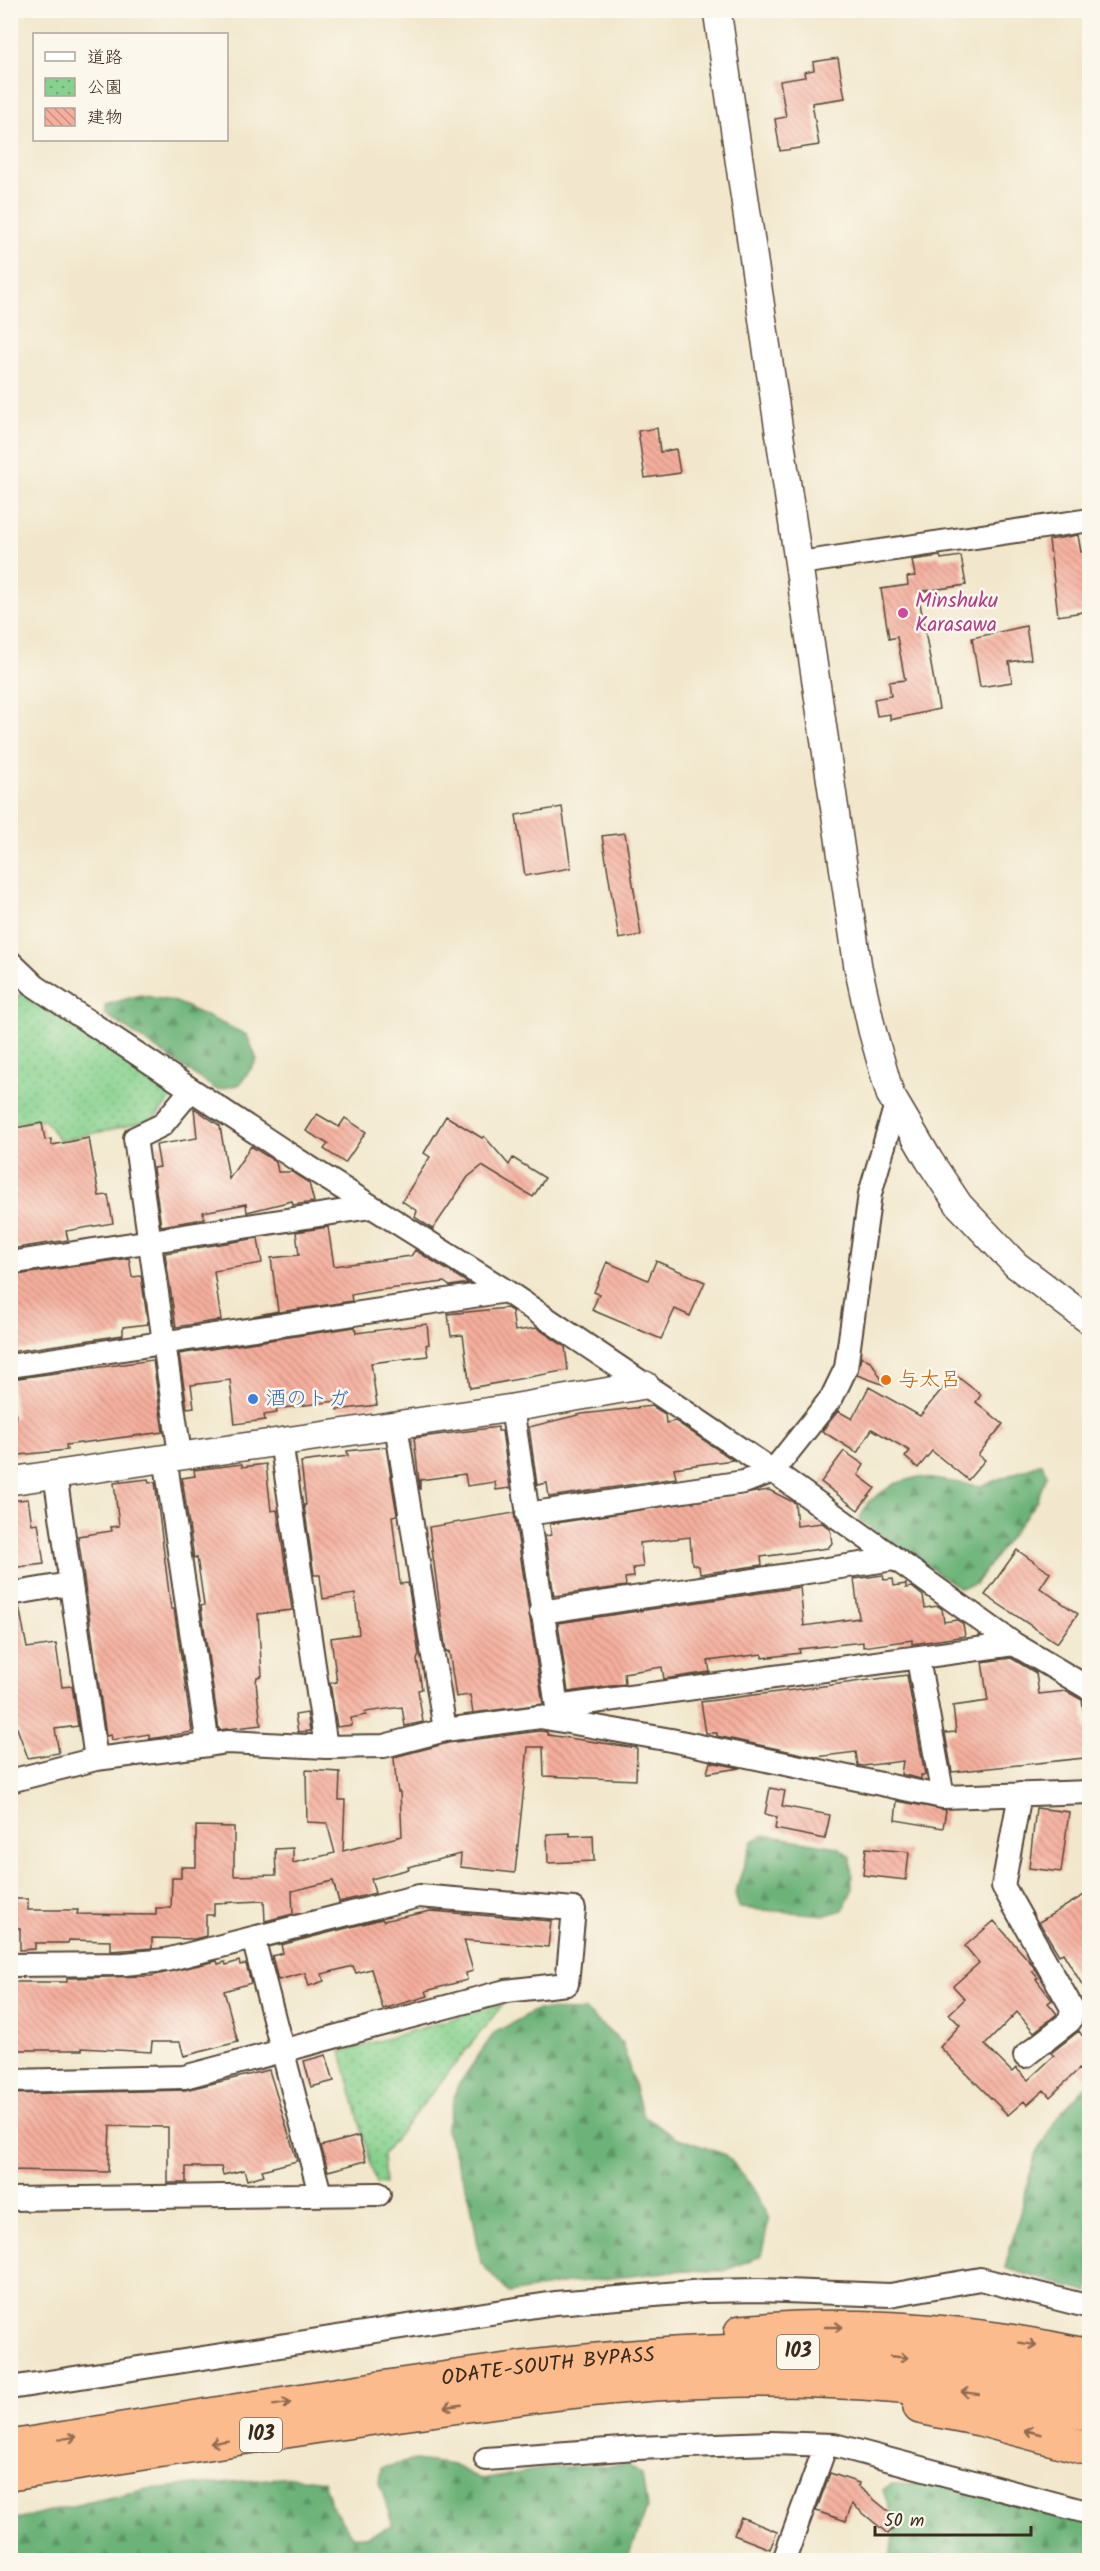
<svg xmlns="http://www.w3.org/2000/svg" width="1100" height="2571" font-family="Kalam,'Klee One',sans-serif">
	<defs>
		<pattern id="forest-firs" width="22" height="20" patternUnits="userSpaceOnUse" patternTransform="scale(1.5)"><rect width="22" height="20" fill="#6db379"/><path d="M5 1l3.5 6h-7zM16 11l3.5 6h-7z" fill="#5b9263"/></pattern>
		<pattern id="park-dots" width="8" height="8" patternUnits="userSpaceOnUse" patternTransform="scale(1.5)"><rect width="8" height="8" fill="#87d18e"/><path d="M2 2h.1M6 6h.1" fill="none" stroke="#70aa73" stroke-width="1.8" stroke-linecap="round"/></pattern>
		<pattern id="building-back-hatch" width="6" height="6" patternUnits="userSpaceOnUse" patternTransform="scale(1.5)"><rect width="6" height="6" fill="#f6af9e"/><path d="M-1 5l2 2M0 0l6 6M5-1l2 2" fill="none" stroke="#c88f80"/></pattern>
	</defs>
	<rect width="100%" height="100%" fill="#fbf7ec"/>
	<filter id="ink" filterUnits="userSpaceOnUse"><feTurbulence type="fractalNoise" baseFrequency=".0167" numOctaves="2"/><feDisplacementMap in="SourceGraphic" scale="12" xChannelSelector="R" yChannelSelector="G"/><feConvolveMatrix kernelMatrix="1 2 1 2 8 2 1 2 1" color-interpolation-filters="sRGB"/></filter>
	<filter id="wash" filterUnits="userSpaceOnUse"><feTurbulence type="fractalNoise" baseFrequency=".008" numOctaves="4" result="noise"/><feDisplacementMap in="SourceGraphic" scale="24" xChannelSelector="R" yChannelSelector="G"/><feGaussianBlur stdDeviation="1.35" result="paint"/><feColorMatrix in="noise" values="0 0 0 0 0 0 0 0 0 0 0 0 0 0 0 0 0 1.4 0 .05"/><feComposite in="paint" operator="in"/></filter>
	<g filter="url(#wash)">
		<rect width="100%" height="100%" fill="#f2e7cc"/>
		<path fill="url(#forest-firs)" stroke="#546e4c" stroke-width="1.5" d="M140,995l36,7 71,33 10,25 -17,24 -23,6 -112,-76v-9z
			M1042,1463l5,12 -11,27 -61,82 -15,4 -101,-68 9,-18 26,-18 24,-7 63,9z
			M764,1835l74,12 13,10 1,33 -9,20 -17,5 -87,-7 -4,-15 17,-52z
			M536,2010l50,1 36,32 21,73 35,22 48,17 25,29 18,35 -8,37 -38,15 -38,-1 -117,13 -59,10 -28,-30 -11,-65 -24,-68 11,-43 37,-54z
			M1089,2083v210l-84,-25 30,-112 24,-41z
			M415,2460l38,5 29,15 70,-13 75,-2 15,10 5,33 -19,52h-617v-40l136,-31 146,-12 30,4 8,24 21,31 15,1 26,-11 -14,-44 2,-14z
			M926,2483l163,38v39h-200l7,-31 -13,-39 8,-6z"/>
		<path fill="url(#park-dots)" stroke="#617e56" stroke-width="1.5" d="M22,992l155,100 -24,28 -93,21 -16,-22 -33,6v-121z
			M503,2004l-120,150 2,29 -9,1 -35,-132z"/>
		<g id="blocks">
			<path fill="url(#building-back-hatch)" d="M838,58l7,40 -33,5 7,42 -39,6 -5,-32 11,-2 -6,-36 25,-4 -1,-5 10,-2 -1,-8z
				M657,428l3,24 16,-3 4,24 -35,5 -7,-47z
				M1078,535l3,17h3l5,59 -31,5 -9,-76z
				M940,556l1,3 20,-3 5,29 -48,7 21,117 -49,11v-6l-13,2 -3,-17 17,-3 -2,-14 16,-2 -8,-43 -8,2 -8,-50 27,-4 -1,-8 8,-1 -3,-16z
				M1026,626l5,33 -22,3 3,20 -32,5 -8,-49z
				M562,807l9,61 -46,8 -9,-61z
				M625,833l16,102 -22,4 -17,-103z
				M194,1108l26,18 9,53 22,-33 25,16 2,10h14l17,11 5,19 -21,3 -1,-4 -45,11 -1,-8 -43,8 1,7 -43,7 -8,-58 7,-1 -4,-22 41,-7z
				M317,1114l22,13 6,-9 21,14 -21,31 -21,-14 4,-5 -22,-13z
				M446,1116l36,22 2,-2 25,29 4,-7 32,20 -12,19 -51,-31 -14,11 -35,52 -18,-12 2,-6 -15,-10 28,-44 -6,-4z
				M42,1123l3,17 6,-1 1,6 37,-7 10,58 9,-1 5,28 -47,8 2,9 -58,9v-120z
				M328,1227l6,39 77,-10 4,-6 53,33 -18,3 -6,-4 -72,9 -21,4 1,6 -99,15 25,-5 -7,-53 28,-3 -3,-23z
				M258,1238l4,25 -48,8 7,49 -45,7 -11,-74z
				M129,1258l3,19 9,-1 7,48 -25,3v8l-113,17v-76z
				M656,1261l49,21 -15,34 -15,-7 -14,30 -69,-29 7,-16 -5,-2 13,-30 41,18z
				M507,1308l5,3 3,20 22,-3 28,19 3,23 -98,18 -7,-53 -12,1 -3,-22z
				M427,1324l2,20 -3,1 2,11 -57,7 6,42 -40,5 -1,-9 -60,8 1,4 -13,2 1,5 -30,4 -5,-44 -39,5 3,22 -7,1 -8,-54 176,-27 1,6z
				M861,1357l10,4 14,24 -28,-10z
				M153,1360l10,72 -97,13 1,5 -57,6v-37l6,-1 -5,-39z
				M954,1374l27,21 -5,7 27,22 -25,31 7,5 -17,20 -36,-29 -14,17 -13,-11 5,-6 -38,-22 -15,24 -35,-22 16,-20 14,8 17,-32 51,29z
				M652,1406l13,8 1,9 9,-2 58,39 -59,8 2,10 -127,19 -2,-14 -10,2 -8,-58 53,-13z
				M498,1427v4h4l8,57 -14,2 -1,-8 -28,4 -2,-12 -45,6v10l-6,-52z
				M386,1447l11,68 -5,1 8,68 8,-1 11,72 -2,5 5,29 -4,1 5,32 -18,4 -3,-19 -37,5 1,3 -15,3 1,7 -15,2 -7,-44 7,-1 -6,-44 28,-4 -4,-40 -32,5 -3,-24h-6l-10,-70h2l-5,-43 47,-6 -1,-5z
				M844,1451l20,14 -6,10 17,13 -17,22 -37,-28z
				M242,1464v3l24,-3 5,47 6,-1 15,100 -34,4 4,62 -5,1 -1,5 5,43 -42,5 -18,-124 3,-1 -7,-48 -3,1 -12,-80 13,-2 -1,-6z
				M148,1479l1,4 6,-1 16,127h3l18,123 -42,7 -1,-5 -37,6 -1,-5 -5,1 -28,-200 34,-5 -1,-4 8,-1 -5,-43z
				M769,1490l26,13 2,23 25,-3 8,6 2,14 -4,5 -67,9 1,8 -62,9 -1,-8 -7,-2 -2,-27 -50,6 3,24 -10,1 1,9 -9,1 1,8 -72,10 -9,-60 6,-1 -1,-11z
				M28,1499l4,25 6,-1 6,41 -34,4v-67z
				M514,1513l29,191 -70,9 -3,-18 -14,2 -7,-46 -3,1 -17,-125z
				M1017,1550l33,23 -10,15 38,26 -21,29 -72,-48z
				M883,1575l1,5 9,-1 1,7 12,-2v4l6,-1 11,9 2,12 13,-2 4,3 2,13 13,-2 6,4 2,12 -53,8v-4l-49,7v-5l-64,7 1,4 -38,5v-4l-54,7 2,11 -46,7 -2,-12 -38,6 1,11 -57,8 -10,-69 242,-36 4,39 55,-8 -5,-39z
				M19,1606l8,42 29,-4 6,43 10,-1 6,40 -23,3 4,24 -31,5 -11,-30 -7,2v-123z
				M1011,1658l25,15 3,21 27,-3 16,9 4,30h3v25h-6l1,3 -132,14 -7,-39 11,-1 -3,-26 35,-5 -6,-39z
				M907,1675l18,100h-4v4l-20,-5 2,-13 -40,5 -5,-1 -2,-13 -40,5 -99,-21v-3h-11l-5,-31z
				M307,1713l3,18 -12,1 -3,-17z
				M540,1731l7,1 1,3 89,13 -1,32 -92,-4 -1,-29h-15l-13,126 -55,-6 1,-13 -53,13 1,2 -38,10 4,14 -36,9 -6,-21 -41,10 1,23 -28,7 -1,-20 -50,2v12h-8v21l-12,3 -42,-1v10l-41,3v-10l-42,-1 -1,3h-33v6l-15,1v-22h-10v-29h18v11h50l-1,4 79,1v-7h15l1,-30h9v-11h15v-41l38,1v49l42,-1 -1,-26 18,-1v15l42,-10 -8,-30 -20,-1 -1,-52 34,2 -1,28h6l-2,51 59,-15 -2,-44h-2l-2,-11 -2,-24 54,-14z
				M710,1762l30,6 -33,5z
				M770,1788l15,3 -3,15 48,9 -5,24 -50,-10 2,-12 -12,-3z
				M897,1801l49,9 -3,18 -48,-8z
				M1036,1808l33,4 -8,60 -32,-4z
				M570,1833v3l23,-1 1,26 -46,2 -1,-29z
				M866,1848l43,4 -3,28 -43,-5z
				M1089,1892v104l-26,-43 -4,2 -20,-33z
				M431,1911l120,10 -3,26 -84,-7 9,31 -7,2 1,7 -41,11 2,5 -45,13 -12,-40 -15,4 -3,-7 -31,8 2,7 -15,5 -4,-13 -27,7 -6,-24 11,-3 -2,-8 101,-26 1,2z
				M994,1921l37,42 4,6 -3,2 6,7 -2,1 16,21 -4,3 9,11 -23,18 -17,-20 -32,33 27,27 4,-4 12,12 26,-24 -3,-3 28,-22 10,14v35l-10,-11 -29,28 -6,-7 -17,15 -3,-4 -16,14 -68,-68 20,-22 -11,-11 16,-15 -12,-13 26,-23 -14,-17z
				M217,1961l1,3 7,-2 1,3 13,-4 1,4 6,-1 5,19 -27,8 14,51 -54,14 -4,-14h-28l-1,10 -69,-4v2h-71l-1,-68h57v-4l84,-2z
				M326,2055l8,26 -23,6 -7,-26z
				M269,2070l28,91 -35,9 2,5 -17,5 -3,-10 -21,5 -2,-8h-35v16h-18v-56l-58,-1 -2,46 -98,-2v-76l175,-4z
				M359,2136l7,25 -38,10 -7,-25z
				M830,2473l29,10 -1,3 42,35 -12,13 -36,-30 -6,17 -30,-10z
				M741,2517l36,15 -7,17 -36,-14z"/>
		</g>
	</g>
	<g filter="url(#ink)">
		<use href="#blocks" fill-opacity="0" stroke="#564638" stroke-width="1.5"/>
		<g fill="none" stroke-linecap="round" stroke-linejoin="round">
			<g stroke="#564638" stroke-width="26">
				<path id="minor" d="M800,563l290,-43
					M10,962l25,24 261,173 210,132 267,180 241,173 76,45
					M10,1263l361,-56
					M10,1366l496,-75
					M512,1408l45,299 457,-63
					M396,1425l49,305
					M281,1441l45,306
					M180,1455l-45,-317 27,-13 29,-35
					M165,1457l43,288
					M55,1474l41,285
					M527,1514l217,-32 29,-11 59,-74 14,-29 24,-174 26,-90
					M10,1594l59,-10
					M541,1612l353,-53
					M918,1659l25,138
					M10,1781l86,-22 112,-14 19,-3 99,5 58,-1 61,-16 95,-13 131,23 272,57 147,-5
					M1020,1794l-17,92 69,122 -2,13 -45,35
					M253,1938l67,256
					M10,1965l114,-1 42,-4 253,-64 155,13 -7,75 -61,7 -322,86 -174,4
					M10,2199l369,-5
					M10,2388l545,-85 149,-12 55,-1 131,5 90,-16 110,28
					M486,2459l150,-11 134,-5 64,2 256,68
					M784,2560l42,-115"/>
			</g>
			<g stroke="#564638" stroke-width="30">
				<path id="tertiary" d="M717,10l141,957 14,63 18,64 39,66 30,45 57,60 74,56
					M10,1481l502,-73 133,-23"/>
			</g>
			<g stroke="#564638" stroke-width="36">
				<g id="trunk">
					<path d="M741,2332c117,-12 234,-1 349,24"/>
					<path d="M920,2407l60,12 110,30"/>
					<path id="s1" d="M10,2447c107,-17 213,-34 319,-51 141,-22 281,-43 424,-45 112,-2 227,11 337,34"/>
					<path d="M10,2474c136,-21 270,-43 406,-62 112,-16 224,-31 337,-32 113,-1 225,11 337,34"/>
				</g>
			</g>
			<use href="#minor" stroke="#fff" stroke-width="22"/>
			<use href="#tertiary" stroke="#fff" stroke-width="27"/>
			<use href="#trunk" stroke="#fbbb8d" stroke-width="33"/>
		</g>
		<defs><path id="oneway-shaft" d="M-6 0H5M1.5-3L5.5 0L1.5 3" fill="none" stroke-width="1.6" stroke-linecap="round" stroke-linejoin="round" transform="scale(1.5)"/></defs>
		<g stroke="#916b50">
			<use href="#oneway-shaft" transform="translate(834 2327)"/>
			<use href="#oneway-shaft" transform="translate(1028 2344) rotate(9)"/>
			<use href="#oneway-shaft" transform="translate(899 2357) rotate(5)"/>
			<use href="#oneway-shaft" transform="translate(970 2393) rotate(-173)"/>
			<use href="#oneway-shaft" transform="translate(282 2404) rotate(-9)"/>
			<use href="#oneway-shaft" transform="translate(453 2406) rotate(172)"/>
			<use href="#oneway-shaft" transform="translate(1033 2432) rotate(-165)"/>
			<use href="#oneway-shaft" transform="translate(68 2438) rotate(-9)"/>
			<use href="#oneway-shaft" transform="translate(219 2442) rotate(171)"/>
		</g>
	</g>
	<circle fill="#d1479c" stroke="#fbf7ec" stroke-width="2" cx="903" cy="613" r="6"/>
	<circle fill="#e8710a" stroke="#fbf7ec" stroke-width="2" cx="886" cy="1380" r="6"/>
	<circle fill="#3f7fe0" stroke="#fbf7ec" stroke-width="2" cx="253" cy="1399" r="6"/>
	<g text-anchor="middle" dominant-baseline="central" stroke-width="5" stroke-linejoin="round" paint-order="stroke">
		<g fill="#fbf7ec" stroke="#75685c" stroke-width="1.5">
			<rect x="777" y="2335" width="42" height="34" rx="4.5"/>
			<rect x="240" y="2418" width="42" height="34" rx="4.5"/>
		</g>
		<g font-size="20" font-weight="bold" fill="#3b2a1e">
			<text x="798" y="2352">103</text>
			<text x="261" y="2435">103</text>
		</g>
		<g font-size="21" fill="#b23c85" stroke="#fbf7ec" text-anchor="start">
			<text x="915" y="601">Minshuku<tspan x="915" dy="24">Karasawa</tspan></text>
		</g>
		<g font-size="21" fill="#c56008" stroke="#fbf7ec" text-anchor="start">
			<text x="898" y="1380">与太呂</text>
		</g>
		<g font-size="21" fill="#366cbe" stroke="#fbf7ec" text-anchor="start">
			<text x="265" y="1399">酒のトガ</text>
		</g>
		<g font-size="21" fill="#3b2a1e" stroke="#fbf7ec">
			<text stroke="none"><textPath href="#s1" startOffset="544">ODATE-SOUTH BYPASS</textPath></text>
		</g>
	</g>
	<rect width="1100" height="2571" fill="none" stroke="#fbf7ec" stroke-width="36"/>
	<rect x="33" y="33" width="195" height="108" fill="#fbf7ec" stroke="#aea59a" stroke-width="1.5"/>
	<rect x="45" y="52" width="30" height="9" fill="#ffffff" stroke="#aea59a" stroke-width="1.5"/>
	<text x="87" y="63" font-size="18" fill="#3b2a1e">道路</text>
	<rect x="45" y="78" width="30" height="18" fill="url(#park-dots)" stroke="#aea59a" stroke-width="1.5"/>
	<text x="87" y="93" font-size="18" fill="#3b2a1e">公園</text>
	<rect x="45" y="108" width="30" height="18" fill="url(#building-back-hatch)" stroke="#aea59a" stroke-width="1.5"/>
	<text x="87" y="123" font-size="18" fill="#3b2a1e">建物</text>
	<path d="M875 2526v9h156v-9" fill="none" stroke="#3b2a1e" stroke-width="3"/>
	<text x="884" y="2526" font-size="18" fill="#3b2a1e" stroke="#fbf7ec" stroke-width="4.5" paint-order="stroke">50 m</text>
</svg>
